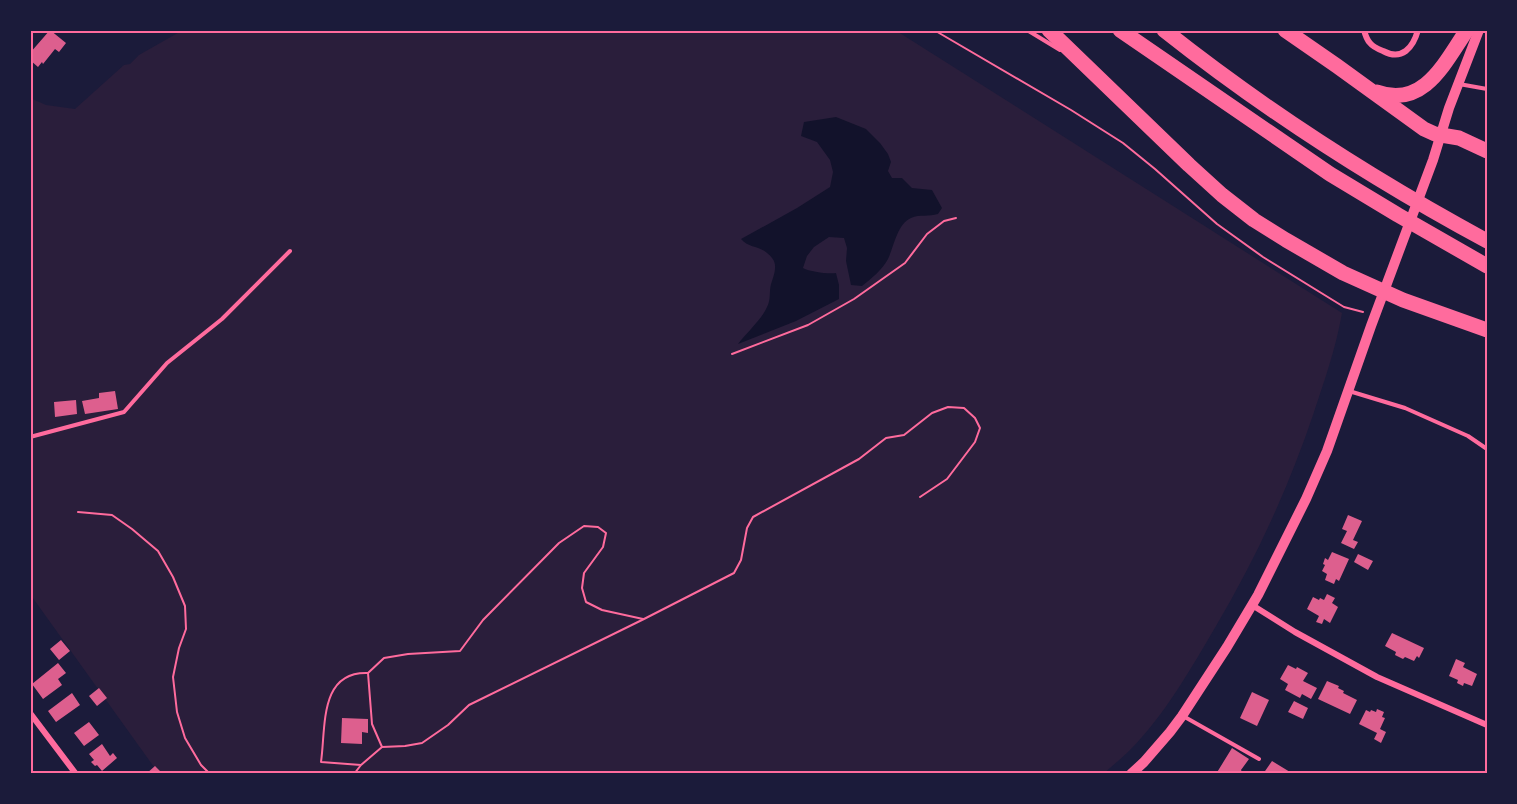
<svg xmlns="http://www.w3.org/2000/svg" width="1517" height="804" font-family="'Sofia Sans Condensed',sans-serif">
	<rect width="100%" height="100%" fill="#1b1b3a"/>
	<path fill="#2a1e3b" d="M183,30h712l447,283c-6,35 -18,69 -29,102 -25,74 -57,143 -97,211 -24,41 -52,90 -86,124 -8,8 -18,16 -27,24h-944l-129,-180v-496l16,7 29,4 49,-44 6,-1 9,-9z"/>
	<path fill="#12122b" d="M836,117l30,12 14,14 8,11 3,8 -3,9 4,7h10l10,10 20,2 10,18 -4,6c-9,3 -18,0 -27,4 -14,6 -17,29 -23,41 -6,11 -16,19 -26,27l-11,-1 -5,-24 1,-13 -3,-10 -15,-1 -15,10 -7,9 -4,12c7,4 25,6 33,5l3,12v14l-43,22 -58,23c8,-11 24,-25 29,-37 4,-7 2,-15 4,-23 3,-9 7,-19 1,-26 -11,-14 -21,-8 -31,-19l56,-31 33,-21 3,-15 -3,-12 -13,-18 -16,-6 3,-14z"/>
	<path fill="#dd5f8e" d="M50,30l16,13 -7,9 -4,-3 -12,15 -1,-2 -4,5 -8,-7 1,-6 -1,-1z
		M115,391l3,18 -33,5 -3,-13 17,-3v-5z
		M76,400l1,14 -22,3 -1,-15z
		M1348,515l14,6 -9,19 5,2 -4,7 -13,-6 6,-12 -5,-2z
		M1332,552l17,7 -10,22 -3,-2 -2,5 -9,-4 2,-6 -5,-3 3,-6 -2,-1 2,-6 3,2z
		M1358,554l15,7 -5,9 -14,-8z
		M1327,594l8,4 -3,5 6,4 -8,16 -6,-4 -2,5 -6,-2 3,-6 -12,-7 6,-12 6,3 1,-2 4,2z
		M1392,633l32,15 -5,10 -2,-2 -3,5 -9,-4 -2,2 -8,-4 1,-3 -11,-6z
		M61,640l9,11 -11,9 -9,-11z
		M1456,659l9,4 -2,4 14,7 -5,12 -8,-3 -1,3 -6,-3 1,-3 -9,-4z
		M58,663l8,10 -8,6 4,6 -19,14 -11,-15z
		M1288,665l8,4 1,-2 11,6 -5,8 14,7 -6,11 -9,-5 -2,4 -15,-8 3,-6 -8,-5z
		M1327,681l12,5 -1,2 6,3 -1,2 14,7 -7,14 -32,-15z
		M99,688l8,10 -10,8 -8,-10z
		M1252,692l17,8 -12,26 -17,-8z
		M72,693l8,12 -24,17 -8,-11z
		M1294,701l14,7 -5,11 -15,-7z
		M1377,709l7,3 -2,5 3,1 -5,11 6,3 -5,11 -7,-4 3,-6 -18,-9 7,-14 4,2 1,-2 5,2z
		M342,718l26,1v14l-6,-1v12l-21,-1z
		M89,722l10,13 -15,11 -10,-13z
		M102,744l8,12 3,-3 4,5 -15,13 -5,-6 -2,1 -4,-4 3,-2 -5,-6z
		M1232,748l17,11 -8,11 2,4h-27z
		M1272,761l18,11 -1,2h-26z
		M155,766l5,5 -3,3h-11z"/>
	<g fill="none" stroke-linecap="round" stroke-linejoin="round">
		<path stroke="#ff6b9d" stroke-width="2" d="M934,30l137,80 52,33 32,26 62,55 46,33 81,50 19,5
			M732,354l76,-29 46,-26 51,-36 22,-29 17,-13 12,-3
			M78,512l34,3 20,14 26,22 15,26 12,29 1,23 -7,19 -6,29 4,35 8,26 16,27 9,9
			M368,673l16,-15 24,-4 52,-3 23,-31 76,-77 25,-17 14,1 8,6 -3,14 -19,26 -2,15 4,14 16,8 41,9
			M382,747l-10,-23 -4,-51c-49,-2 -42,54 -47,89l40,3 21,-18 23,-1 17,-3 26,-18 21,-20 175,-86 90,-46 7,-13 6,-32 6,-11 106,-58 27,-21 18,-3 28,-22 16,-6 16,1 11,10 5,10 -5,14 -28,37 -27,18
			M354,774l7,-9"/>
		<path stroke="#ff6b9d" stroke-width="4" d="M1027,30l33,20
			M1459,84l28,5
			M1349,391l56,17 63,28 19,13
			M30,437l94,-25 43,-49 55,-44 68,-68
			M1183,716l76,43"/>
		<path stroke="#ff6b9d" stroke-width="6" d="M1364,30c1,4 3,10 6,13 3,4 8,6 13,8 19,10 30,-3 35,-21
			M1252,605l43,27 82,45 110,48
			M30,713l46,61"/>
		<path stroke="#ff6b9d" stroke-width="10" d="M1131,774l13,-12 26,-30 12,-16 45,-69 31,-52 48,-96 21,-48 44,-125 62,-166 16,-52 30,-78"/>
		<path stroke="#ff6b9d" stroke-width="15" d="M1049,30l140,135 33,30 32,25 32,20 57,33 60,27 84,30
			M1120,30l210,144 68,41 89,51
			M1164,30c101,80 210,150 323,211
			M1285,30l52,36 87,63 11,5 24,4 28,13
			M1377,92c47,17 68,-30 90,-62"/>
	</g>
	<rect width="1517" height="804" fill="none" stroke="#1b1b3a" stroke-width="63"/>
	<rect x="32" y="32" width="1454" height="740" fill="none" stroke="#ff6b9d" stroke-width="2"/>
</svg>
